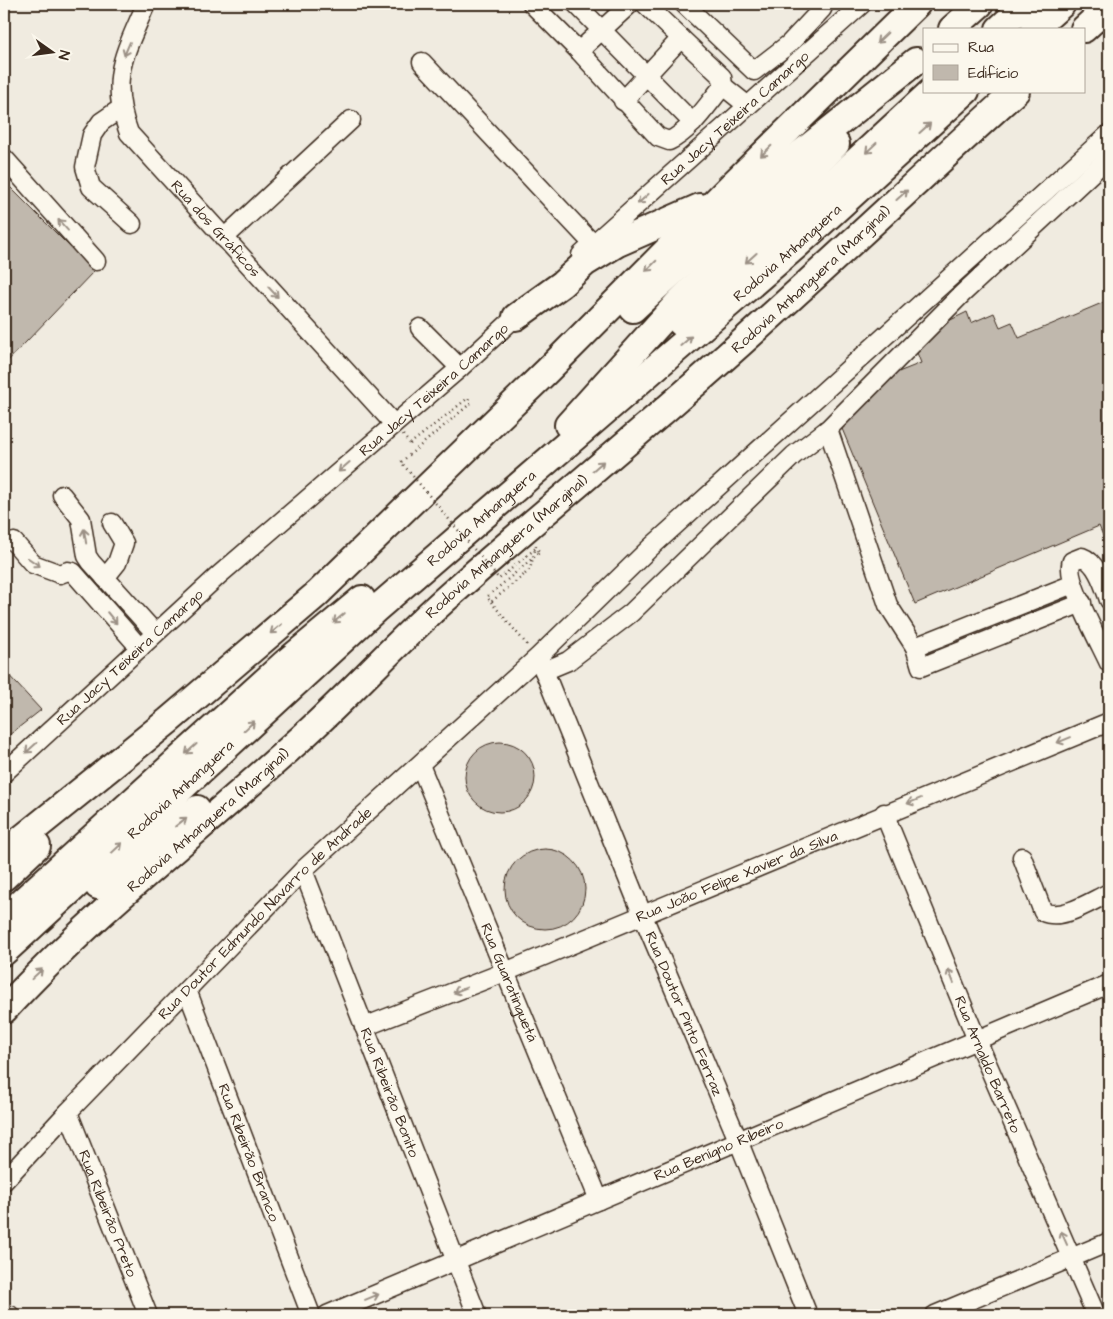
<svg xmlns="http://www.w3.org/2000/svg" width="1113" height="1319" font-family="'Architects Daughter',sans-serif">
	<rect width="100%" height="100%" fill="#f0ebe0"/>
	<filter id="ink" filterUnits="userSpaceOnUse"><feTurbulence type="fractalNoise" baseFrequency=".02" numOctaves="2"/><feDisplacementMap in="SourceGraphic" scale="10" xChannelSelector="R" yChannelSelector="G"/><feConvolveMatrix kernelMatrix="1 2 1 2 8 2 1 2 1" color-interpolation-filters="sRGB"/></filter>
	<g filter="url(#ink)">
		<path fill="#c0b8ad" stroke="#3b2a1e" d="M4,181l90,90 -90,94z
			M1109,300v250l-10,-24 -184,78 -75,-180 56,-51 25,-10 -7,-18 18,-16 35,-17 4,11 23,-10 6,14 12,-5 7,16z
			M4,670l37,40 -37,29z
			M465 777a35 35 0 1 1 70 0a35 35 0 1 1-70 0Z
			M505 889a40 40 0 1 1 80 0a40 40 0 1 1-80 0Z"/>
		<g fill="none" stroke-linecap="round" stroke-linejoin="round">
			<g stroke="#3b2a1e" stroke-width="21">
				<g id="minor">
					<path id="s1" d="M146,4c-21,50 -38,74 -17,129l265,291"/>
					<path d="M532,4l47,47 79,86 11,4c23,-11 38,-36 54,-55l-1,-9 -77,-73"/>
					<path d="M576,4l117,119"/>
					<path d="M684,4l70,67 35,-27 33,-35 2,-5"/>
					<path d="M579,51l51,-47"/>
					<path d="M422,62l171,182"/>
					<path d="M723,86l25,20"/>
					<path d="M623,101l58,-63"/>
					<path d="M120,109l-19,13 -9,13 -7,32 6,20 41,37"/>
					<path d="M4,158l92,103"/>
					<path d="M224,238l127,-118"/>
					<path id="s2" d="M581,255l281,-251"/>
					<path d="M420,328l40,40"/>
					<path d="M828,429l60,176 27,42 6,20 161,-64"/>
					<path d="M62,495l19,24 6,37 4,6 64,71"/>
					<path d="M14,542l19,22 27,10 8,-3 5,1 67,76"/>
					<path d="M105,578l12,-15 7,-20 -12,-20"/>
					<path d="M1109,600c-5,-14 -12,-38 -27,-43l-10,4c-9,16 29,84 37,102"/>
					<path d="M915,647l158,-63"/>
					<path id="s3" d="M540,661l103,255 95,224 70,175"/>
					<path d="M544,671l24,-10 63,-48 163,-158 34,-26 134,-135 147,-137"/>
					<path id="s4" d="M420,765l179,435"/>
					<path id="s5" d="M4,773l215,-198 241,-207 64,-59"/>
					<path id="s6" d="M884,813l93,227 119,275"/>
					<path d="M1022,857l21,55c20,9 48,-11 66,-19"/>
					<path id="s7" d="M303,870l174,445"/>
					<path id="s8" d="M187,990l124,325"/>
					<path id="s9" d="M364,1027l141,-55 604,-250"/>
					<path id="s10" d="M68,1112l80,203"/>
					<path id="s11" d="M4,1181l64,-69 235,-242 235,-213 112,-109 459,-414"/>
					<path d="M4,1314l6,1"/>
					<path id="s12" d="M327,1315l782,-331"/>
					<path d="M935,1315l174,-73"/>
				</g>
			</g>
			<g stroke="#3b2a1e" stroke-width="30">
				<g id="highway">
					<path d="M952,29l28,-25"/>
					<path d="M999,29l27,-25"/>
					<path d="M1034,29l28,-25"/>
					<path d="M1084,29l25,-23"/>
					<path d="M633,309l161,-150 122,-98"/>
					<path d="M516,317l46,-33 23,-21 33,-20 82,-36"/>
					<path d="M681,323l251,-232"/>
					<path d="M568,425l109,-121 159,-160"/>
					<path d="M4,853l164,-132 149,-127 230,-223 183,-184 187,-183"/>
					<path d="M4,877l33,-31"/>
					<path d="M98,886l99,-77"/>
					<path d="M4,918l281,-255 77,-64"/>
					<path id="s13" d="M4,952l371,-342 421,-364 170,-155"/>
					<path id="s14" d="M4,1010c93,-101 203,-185 304,-278 49,-45 93,-94 143,-138 81,-72 164,-140 245,-211 109,-95 213,-195 320,-292"/>
				</g>
			</g>
			<path stroke="#3b2a1e" stroke-width="2.5" stroke-dasharray="1 4" stroke-linecap="butt" d="M403,435l7,9
				M525,574l5,-5 6,-23
				M491,602l38,45"/>
			<use href="#minor" stroke="#fbf7ec" stroke-width="18"/>
			<use href="#highway" stroke="#fbf7ec" stroke-width="26"/>
			<path stroke="#3b2a1e" stroke-width="2.5" stroke-dasharray="1 4" stroke-linecap="butt" d="M410,444l58,-46 3,5 -70,59 98,117 37,-31 4,4 -53,45 4,5 34,-28"/>
		</g>
		<defs><path id="oneway-shaft" d="M-6 0H5M1.5-3L5.5 0L1.5 3" fill="none" stroke-width="1.6" stroke-linecap="round" stroke-linejoin="round" transform="scale(1.25)"/></defs>
		<g stroke="#9b9085">
			<use href="#oneway-shaft" transform="translate(882 38) rotate(136)"/>
			<use href="#oneway-shaft" transform="translate(127 49) rotate(113)"/>
			<use href="#oneway-shaft" transform="translate(925 128) rotate(-42)"/>
			<use href="#oneway-shaft" transform="translate(871 148) rotate(137)"/>
			<use href="#oneway-shaft" transform="translate(766 151) rotate(136)"/>
			<use href="#oneway-shaft" transform="translate(902 195) rotate(-42)"/>
			<use href="#oneway-shaft" transform="translate(643 199) rotate(138)"/>
			<use href="#oneway-shaft" transform="translate(63 225) rotate(-132)"/>
			<use href="#oneway-shaft" transform="translate(751 258) rotate(138)"/>
			<use href="#oneway-shaft" transform="translate(651 266) rotate(135)"/>
			<use href="#oneway-shaft" transform="translate(273 292) rotate(47)"/>
			<use href="#oneway-shaft" transform="translate(686 341) rotate(-41)"/>
			<use href="#oneway-shaft" transform="translate(598 466) rotate(-41)"/>
			<use href="#oneway-shaft" transform="translate(344 467) rotate(139)"/>
			<use href="#oneway-shaft" transform="translate(85 536) rotate(-99)"/>
			<use href="#oneway-shaft" transform="translate(34 562) rotate(35)"/>
			<use href="#oneway-shaft" transform="translate(112 618) rotate(50)"/>
			<use href="#oneway-shaft" transform="translate(339 618) rotate(140)"/>
			<use href="#oneway-shaft" transform="translate(276 629) rotate(141)"/>
			<use href="#oneway-shaft" transform="translate(249 726) rotate(-43)"/>
			<use href="#oneway-shaft" transform="translate(1064 740) rotate(158)"/>
			<use href="#oneway-shaft" transform="translate(31 748) rotate(138)"/>
			<use href="#oneway-shaft" transform="translate(191 749) rotate(138)"/>
			<use href="#oneway-shaft" transform="translate(914 801) rotate(158)"/>
			<use href="#oneway-shaft" transform="translate(181 822) rotate(-38)"/>
			<use href="#oneway-shaft" transform="translate(117 848) rotate(-43)"/>
			<use href="#oneway-shaft" transform="translate(37 974) rotate(-43)"/>
			<use href="#oneway-shaft" transform="translate(951 976) rotate(-112)"/>
			<use href="#oneway-shaft" transform="translate(460 990) rotate(159)"/>
			<use href="#oneway-shaft" transform="translate(1064 1238) rotate(-114)"/>
			<use href="#oneway-shaft" transform="translate(372 1297) rotate(-22)"/>
		</g>
	</g>
	<g text-anchor="middle" dominant-baseline="central" stroke-width="4" stroke-linejoin="round" paint-order="stroke">
		<g font-size="15" fill="#3b2a1e" stroke="#fbf7ec">
			<text stroke="none"><textPath href="#s2" startOffset="206">Rua Jacy Teixeira Camargo</textPath></text>
			<text stroke="none"><textPath href="#s1" startOffset="264">Rua dos Gráficos</textPath></text>
			<text stroke="none"><textPath href="#s13" startOffset="1050">Rodovia Anhanguera</textPath></text>
			<text stroke="none"><textPath href="#s14" startOffset="1089">Rodovia Anhanguera (Marginal)</textPath></text>
			<text stroke="none"><textPath href="#s5" startOffset="576">Rua Jacy Teixeira Camargo</textPath></text>
			<text stroke="none"><textPath href="#s13" startOffset="645">Rodovia Anhanguera</textPath></text>
			<text stroke="none"><textPath href="#s14" startOffset="684">Rodovia Anhanguera (Marginal)</textPath></text>
			<text stroke="none"><textPath href="#s5" startOffset="171">Rua Jacy Teixeira Camargo</textPath></text>
			<text stroke="none"><textPath href="#s13" startOffset="240">Rodovia Anhanguera</textPath></text>
			<text stroke="none"><textPath href="#s14" startOffset="279">Rodovia Anhanguera (Marginal)</textPath></text>
			<text stroke="none"><textPath href="#s9" startOffset="402">Rua João Felipe Xavier da Silva</textPath></text>
			<text stroke="none"><textPath href="#s11" startOffset="374">Rua Doutor Edmundo Navarro de Andrade</textPath></text>
			<text stroke="none"><textPath href="#s4" startOffset="235">Rua Guaratinguetá</textPath></text>
			<text stroke="none"><textPath href="#s3" startOffset="381">Rua Doutor Pinto Ferraz</textPath></text>
			<text stroke="none"><textPath href="#s6" startOffset="272">Rua Arnaldo Barreto</textPath></text>
			<text stroke="none"><textPath href="#s7" startOffset="239">Rua Ribeirão Bonito</textPath></text>
			<text stroke="none"><textPath href="#s12" startOffset="425">Rua Benígno Ribeiro</textPath></text>
			<text stroke="none"><textPath href="#s8" startOffset="174">Rua Ribeirão Branco</textPath></text>
			<text stroke="none"><textPath href="#s10" startOffset="109">Rua Ribeirão Preto</textPath></text>
		</g>
	</g>
	<rect width="1113" height="1319" fill="none" stroke="#fbf7ec" stroke-width="20"/>
	<rect x="10" y="10" width="1093" height="1299" fill="none" stroke="#3b2a1e" stroke-width="2" filter="url(#ink)"/>
	<rect x="923" y="28" width="162" height="65" fill="#fbf7ec" stroke="#aea59a"/>
	<rect x="933" y="44" width="25" height="8" fill="#fbf7ec" stroke="#aea59a"/>
	<text x="968" y="52" font-size="15" fill="#3b2a1e">Rua</text>
	<rect x="933" y="65" width="25" height="15" fill="#c0b8ad" stroke="#aea59a"/>
	<text x="968" y="78" font-size="15" fill="#3b2a1e">Edifício</text>
	<g transform="translate(52 52) rotate(104)" stroke="#fbf7ec" stroke-width="4" paint-order="stroke">
	<path d="M0-4L9 19L0 12L-9 19Z" fill="#3b2a1e"/>
	<text y="-8" font-size="14" font-weight="bold" text-anchor="middle" fill="#3b2a1e">N</text>
	</g>
</svg>
